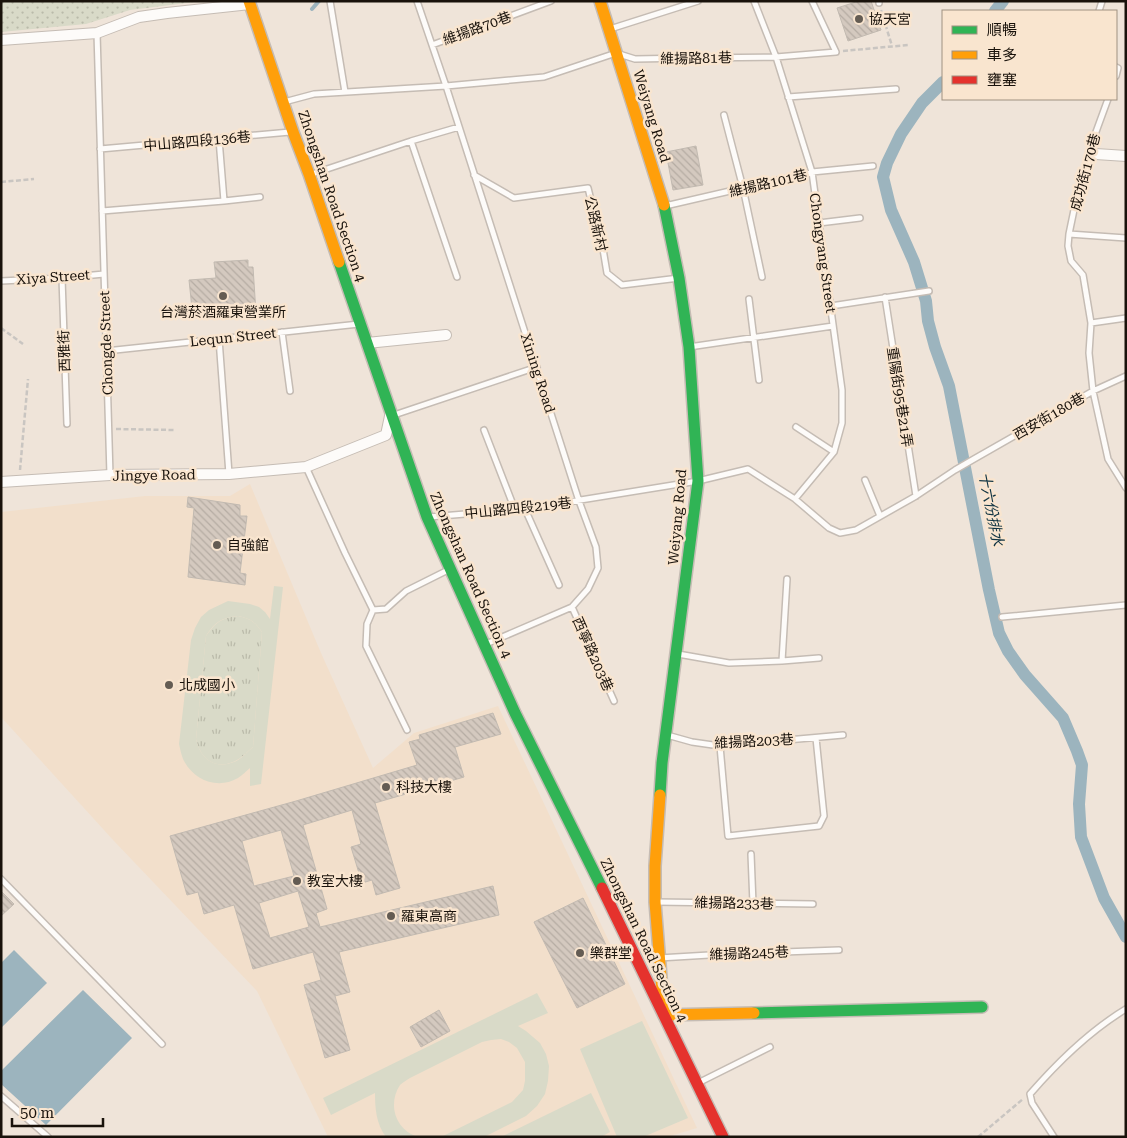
<svg xmlns="http://www.w3.org/2000/svg" width="1127" height="1138" font-family="'Roboto Serif','Noto Sans TC',serif">
	<defs>
		<pattern id="grass-tufts" width="24" height="20" patternUnits="userSpaceOnUse" patternTransform="scale(1.25)"><rect width="24" height="20" fill="#d9dac8"/><path d="M3 7l-1-3M5 7V3M7 7l1-3M15 17l-1-3M17 17v-4M19 17l1-3" fill="none" stroke="#babaaa"/></pattern>
		<pattern id="park-dots" width="8" height="8" patternUnits="userSpaceOnUse" patternTransform="scale(1.25)"><rect width="8" height="8" fill="#d9dac8"/><path d="M2 2h.1M6 6h.1" fill="none" stroke="#babaaa" stroke-width="1.8" stroke-linecap="round"/></pattern>
		<pattern id="building-back-hatch" width="6" height="6" patternUnits="userSpaceOnUse" patternTransform="scale(1.25)"><rect width="6" height="6" fill="#d4c9bf"/><path d="M-1 5l2 2M0 0l6 6M5-1l2 2" fill="none" stroke="#b5aca3"/></pattern>
	</defs>
	<rect width="100%" height="100%" fill="#efe4d9"/>
	<path fill="#f2dfcb" d="M250,484l71,169 52,115 41,-35 84,-27 199,422 -30,9h-339l-71,-146 -143,-150 -113,-124v-205l144,-16h85z"/>
	<path fill="url(#grass-tufts)" d="M238,616c13,3 16,5 24,16l-9,115c-5,4 -10,10 -16,13 -20,11 -36,1 -41,-21l10,-103c10,-14 15,-18 32,-20z"/>
	<path fill="url(#park-dots)" d="M1,1h201l-72,9 -44,14 -85,8z"/>
	<path fill="#d9dac8" fill-rule="evenodd" d="M274,586l9,1 -22,197 -11,2v-18c-4,3 -7,7 -12,10 -21,12 -45,2 -55,-19 -2,-5 -3,-11 -4,-15l12,-104 4,-12 6,-11 8,-7 19,-9 22,3 9,3 6,5 5,7zM238,616c13,3 16,5 24,16l-9,115c-5,4 -10,10 -15,13 -21,11 -37,1 -42,-21l10,-103c9,-14 15,-18 32,-20z
		M537,993l11,20 -30,13 8,5 14,12 6,11 3,12 -1,15 -3,13 -8,12 -11,10 -42,21h-43l71,-35 11,-12 2,-9v-19l-8,-14 -8,-6 -8,-3 -10,1 -9,2 -72,36c-3,2 -7,4 -10,7 -13,20 -4,45 18,52h-32c-10,-13 -11,-29 -11,-44l-44,22 -8,-17z
		M642,1021l46,97 -45,19h-26l-37,-88z
		M591,1093l19,39 -9,5h-100z"/>
	<path fill="#9cb4be" d="M14,950l33,33 -46,45v-65z
		M83,990l49,48 -86,87 -45,-41v-13z"/>
	<g fill="none" stroke-linecap="round" stroke-linejoin="round">
		<path stroke="#9cb4be" stroke-width="4" d="M312,9l7,-8"/>
		<path stroke="#9cb4be" stroke-width="12" d="M995,11l8,-10
			M943,82l-21,21 -21,31 -14,29 -4,14 8,33 23,52 12,39 2,20 7,26 14,39 40,204 10,43 9,18 17,24 38,43 14,33 5,14 -3,39 2,33 23,61 22,39"/>
	</g>
	<path fill="url(#building-back-hatch)" stroke="#c2bab1" fill-rule="evenodd" d="M859,1h12l10,29 -33,11 -11,-33z
		M696,146l7,39 -30,5 -7,-38z
		M248,260v7h5l3,46 -63,5 -4,-38 27,-2 -2,-16z
		M188,497l52,8v11h7l-7,57 6,1 -1,11 -57,-8 6,-69 -7,-1z
		M493,713l8,21 -46,13 9,30 -89,26 25,85 -24,7 -4,-15 -10,3 -11,-36 10,-3 -9,-34 -49,15 24,84 -11,4 4,14 173,-41 6,29 -160,37 11,40 -15,4 15,54 -25,8 -21,-73 17,-5 -8,-28 -60,17 -19,-64 -30,9 -6,-22 -11,3 -17,-59 126,-35 121,-36 -8,-23 11,-3 -1,-4zM281,830l13,46 -40,10 -12,-45zM298,891l11,36 -39,11 -11,-35z
		M1,891l13,13 -13,12z
		M583,898l42,86 -48,24 -43,-86z
		M439,1010l11,21 -29,16 -11,-20z"/>
	<g fill="none" stroke-linecap="round" stroke-linejoin="round">
		<g stroke="#c5bcb4" stroke-width="8">
			<path id="lane" d="M330,1l15,91
				M417,1l29,85 133,415 17,46 2,21 -10,21 -16,18 -86,37
				M754,1l22,56 36,115 30,218v33l-8,29 -39,47
				M879,1v2
				M1099,11l3,-10
				M610,29l88,-28
				M97,33l13,442
				M432,45l119,-44
				M1116,67l2,1 -2,8
				M788,97l108,-8
				M1108,99l-19,52 -6,38 -8,16 -6,29 -1,12 3,15 12,14 8,48 -2,30 4,38 15,68 18,29
				M284,102l30,-8 132,-8 98,-9 72,-24 19,6 55,-1 86,-1 60,-5 -24,-51
				M724,115l19,73 19,89
				M411,141l46,136
				M100,149l190,-17
				M312,174l99,-33 48,-14
				M474,175l40,23 74,-10 15,61 4,24 15,12 57,-7
				M224,201l36,-4
				M665,206l147,-34 61,-6
				M102,211l122,-10 -5,-62
				M819,223l41,-5
				M1069,234l57,4
				M62,278l5,146
				M1,281l61,-3 42,-4
				M885,297l31,199
				M749,299l10,81
				M831,306l98,-15
				M1091,323l35,-5
				M282,332l8,59
				M219,339l10,135
				M689,347l144,-21
				M106,351l253,-27
				M394,415l143,-48
				M796,427l38,25
				M484,430l31,80
				M306,467l39,86 28,57
				M865,480l15,36
				M525,509l34,76
				M429,517l96,-8 173,-28 50,-12 47,30 34,29 11,5 16,-3 60,-34 39,-26 19,-11 119,-68 33,-15
				M572,607l42,94
				M373,610l-6,14 -1,22 41,84
				M373,610l13,-1 20,-18 42,-21
				M1002,617l124,-12
				M678,654l51,9 53,-2 5,-82
				M782,661l37,-3
				M667,735l25,7 28,4 123,-11
				M720,746l8,90 91,-10 5,-10 -8,-78
				M751,854l2,50
				M1,879l161,165
				M656,902l157,2
				M659,958l67,-4 113,-4
				M700,1082l70,-35
				M1,1096l47,41
				M1054,1137l-22,-34 -2,-9c27,-31 61,-64 96,-85"/>
		</g>
		<g stroke="#c5bcb4" stroke-width="12">
			<path id="street" d="M1,40l96,-7 42,-16 28,-4 83,-9
				M1096,154l30,2
				M367,343l79,-8
				M1,482l109,-7 119,-1 77,-7 80,-32 4,-19"/>
		</g>
		<g stroke="#c5bcb4" stroke-width="14">
			<path id="fast" d="M339,262l88,255 88,196 87,175
				M660,795l2,-32 36,-282 -9,-134 -10,-69 -15,-73
				M754,1013l228,-6"/>
		</g>
		<g stroke="#c5bcb4" stroke-width="14">
			<path id="slow" d="M249,1l44,131 16,42 30,88
				M600,1l64,204
				M660,795l-5,71v36l9,113 90,-2"/>
		</g>
		<g stroke="#c5bcb4" stroke-width="14">
			<path id="jam" d="M602,888l121,249"/>
		</g>
		<path stroke="#c9c5c1" stroke-width="2.5" stroke-dasharray="5 2.5" stroke-linecap="butt" d="M881,10l11,36
			M843,51l65,-6
			M1,182l33,-3
			M1,328l22,16
			M116,429l58,1
			M20,470l8,-91
			M978,1137l45,-38"/>
		<use href="#lane" stroke="#fdfbf9" stroke-width="5"/>
		<use href="#street" stroke="#fdfbf9" stroke-width="10"/>
		<use href="#fast" stroke="#30b455" stroke-width="11"/>
		<use href="#slow" stroke="#ff9f0a" stroke-width="11"/>
		<use href="#jam" stroke="#e5322d" stroke-width="11"/>
	</g>
	<g fill="#645c53" stroke="#f9e5cf" stroke-width="2">
		<circle cx="859" cy="19" r="5"/>
		<circle cx="223" cy="296" r="5"/>
		<circle cx="217" cy="545" r="5"/>
		<circle cx="169" cy="685" r="5"/>
		<circle cx="386" cy="787" r="5"/>
		<circle cx="297" cy="881" r="5"/>
		<circle cx="391" cy="916" r="5"/>
		<circle cx="580" cy="953" r="5"/>
	</g>
	<g text-anchor="middle" dominant-baseline="central" stroke-width="5" stroke-linejoin="round" paint-order="stroke">
		<g font-size="14" fill="#19120b" stroke="#f9e5cf" text-anchor="start">
			<text x="869" y="19">協天宮</text>
			<text x="223" y="312" text-anchor="middle">台灣菸酒羅東營業所</text>
			<text x="227" y="545">自強館</text>
			<text x="179" y="685">北成國小</text>
			<text x="396" y="787">科技大樓</text>
			<text x="307" y="881">教室大樓</text>
			<text x="401" y="916">羅東高商</text>
			<text x="590" y="953">樂群堂</text>
		</g>
		<g font-size="14" fill="#19120b" stroke="#f9e5cf">
			<text transform="translate(477 28) rotate(-20)">維揚路70巷</text>
			<text transform="translate(696 58) rotate(-1)">維揚路81巷</text>
			<text transform="translate(652 116) rotate(73)">Weiyang Road</text>
			<text transform="translate(197 141) rotate(-5)">中山路四段136巷</text>
			<text transform="translate(1085 172) rotate(-75)">成功街170巷</text>
			<text transform="translate(768 183) rotate(-13)">維揚路101巷</text>
			<text transform="translate(332 196) rotate(71)">Zhongshan Road Section 4</text>
			<text transform="translate(596 224) rotate(77)">公路新村</text>
			<text transform="translate(823 253) rotate(82)">Chongyang Street</text>
			<text transform="translate(53 277) rotate(-4)">Xiya Street</text>
			<text transform="translate(233 337) rotate(-6)">Lequn Street</text>
			<text transform="translate(106 343) rotate(-92)">Chongde Street</text>
			<text transform="translate(64 351) rotate(-92)">西雅街</text>
			<text transform="translate(538 373) rotate(72)">Xining Road</text>
			<text transform="translate(900 397) rotate(81)">重陽街95巷21弄</text>
			<text transform="translate(1049 416) rotate(-30)">西安街180巷</text>
			<text transform="translate(154 475) rotate(-1)">Jingye Road</text>
			<text transform="translate(518 508) rotate(-6)">中山路四段219巷</text>
			<text transform="translate(677 517) rotate(-85)">Weiyang Road</text>
			<text transform="translate(471 575) rotate(66)">Zhongshan Road Section 4</text>
			<text transform="translate(593 654) rotate(66)">西寧路203巷</text>
			<text transform="translate(754 741) rotate(-3)">維揚路203巷</text>
			<text transform="translate(734 903) rotate(1)">維揚路233巷</text>
			<text transform="translate(644 940) rotate(64)">Zhongshan Road Section 4</text>
			<text transform="translate(749 953) rotate(-2)">維揚路245巷</text>
		</g>
		<g font-size="15" font-style="italic" fill="#103443" stroke="#f9e5cf">
			<text transform="translate(991 509) rotate(79)">十六份排水</text>
		</g>
	</g>
	<rect width="1127" height="1138" fill="none" stroke="#19120b" stroke-width="5"/>
	<rect x="942" y="10" width="175" height="90" fill="#f9e5cf" stroke="#9f9181"/>
	<rect x="952" y="26" width="25" height="8" fill="#30b455" stroke="#9f9181"/>
	<text x="987" y="35" font-size="15" fill="#19120b">順暢</text>
	<rect x="952" y="51" width="25" height="8" fill="#ff9f0a" stroke="#9f9181"/>
	<text x="987" y="60" font-size="15" fill="#19120b">車多</text>
	<rect x="952" y="76" width="25" height="8" fill="#e5322d" stroke="#9f9181"/>
	<text x="987" y="85" font-size="15" fill="#19120b">壅塞</text>
	<path d="M12 1118v8h91v-8" fill="none" stroke="#19120b" stroke-width="2.5"/>
	<text x="20" y="1118" font-size="15" fill="#19120b" stroke="#f9e5cf" stroke-width="4" paint-order="stroke">50 m</text>
</svg>
